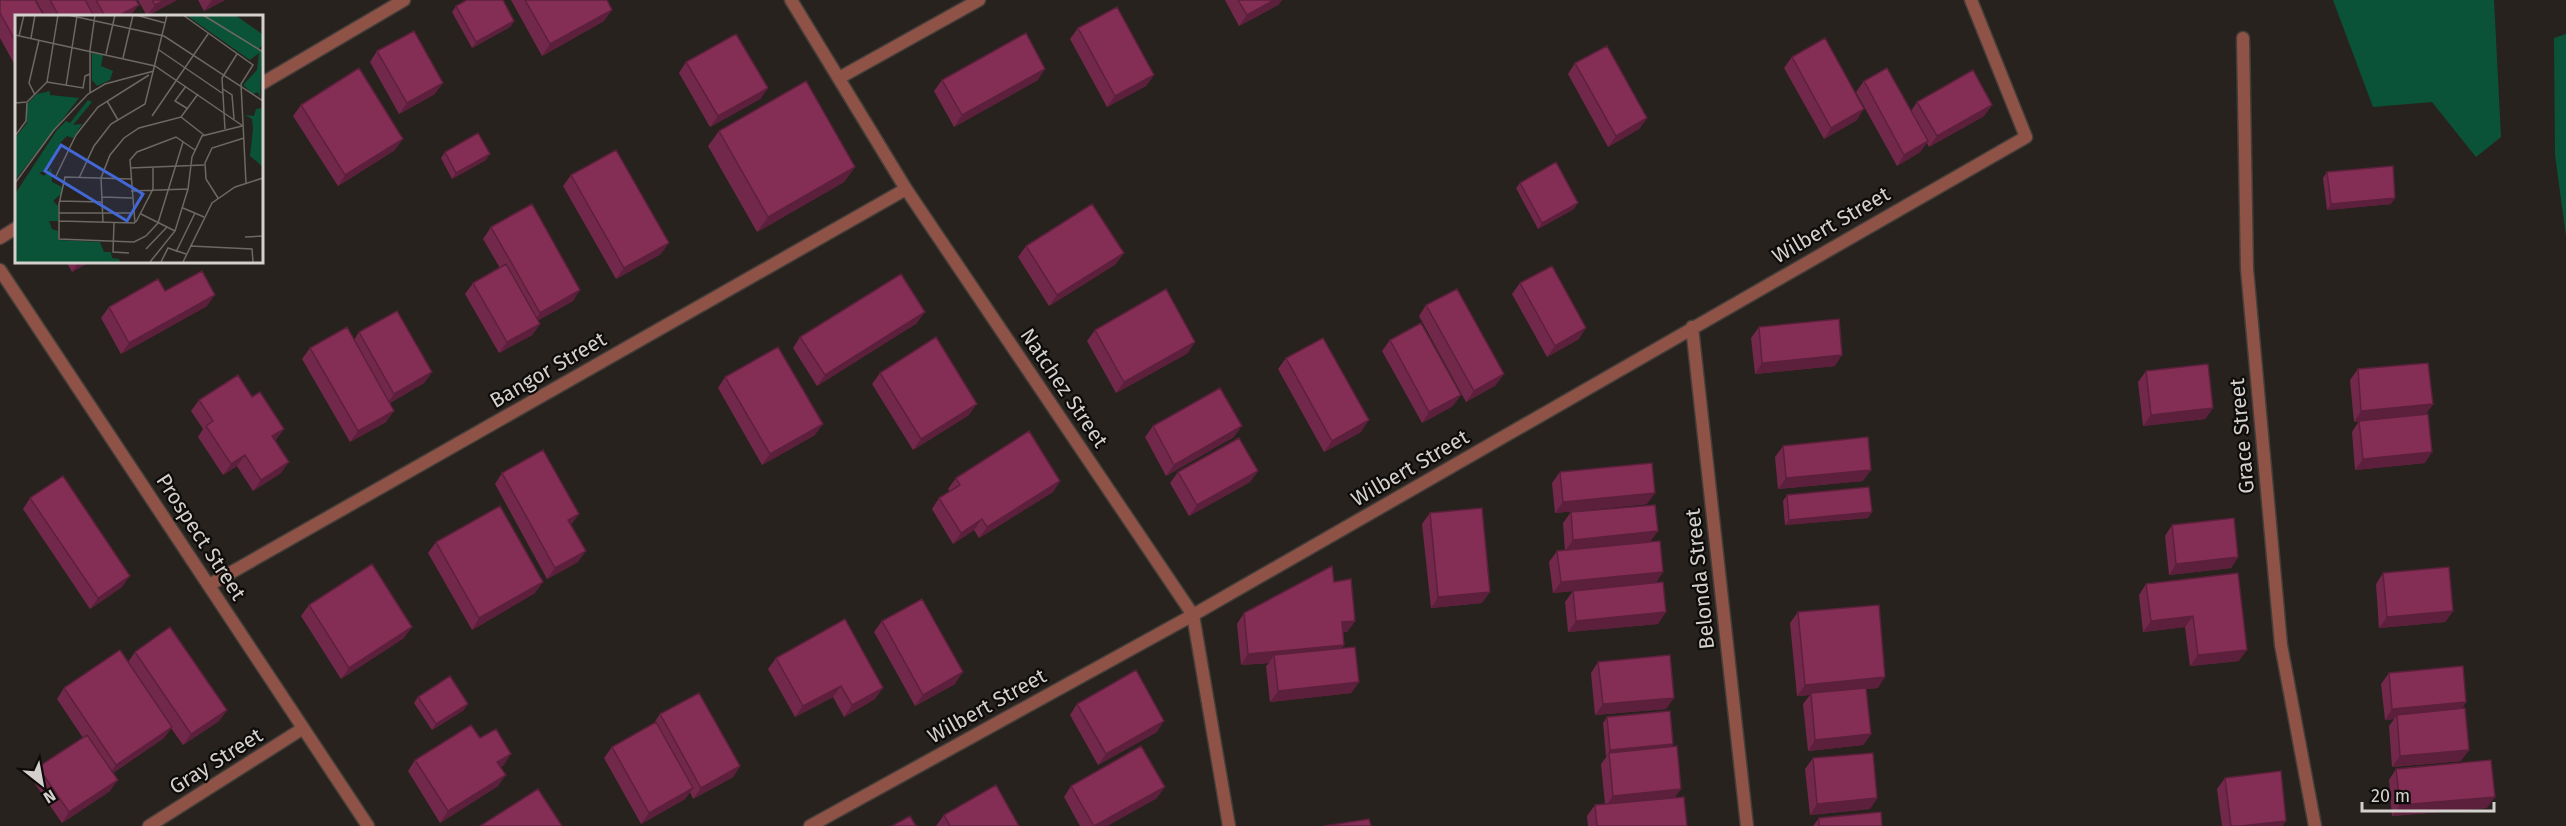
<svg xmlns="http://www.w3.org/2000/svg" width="2566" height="826" font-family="'Fira Sans',sans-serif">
	<rect width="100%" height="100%" fill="#27221d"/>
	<path fill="#0b5338" d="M2333,0h161l7,137 -25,20 -44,-55 -59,5z
		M2566,34v202l-11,-81 -1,-117z"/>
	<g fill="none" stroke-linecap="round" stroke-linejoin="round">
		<g stroke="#433e39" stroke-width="15">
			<path id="street" d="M791,0l115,189 287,426 36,211
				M2243,38l4,231 34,376 34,181
				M839,78l140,-78
				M261,84l143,-84
				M0,238l16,-10
				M0,270l368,556
				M1692,327l55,499
				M209,585l697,-396
				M149,826l153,-97
				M810,826l383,-211 833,-478 -55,-137"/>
		</g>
		<use href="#street" stroke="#8f5247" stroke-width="12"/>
	</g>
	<path fill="#72284a" d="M0,0l16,16v51l-16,-29z
		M36,0h100l-5,16h-86z
		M138,0h39l-30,16z
		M198,0h27l-21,11z
		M511,0h96l-3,21 -62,35z
		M1225,0h57l-4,5 -39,21z
		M456,6l58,15 -4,6 -38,21 -20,-36z
		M1078,28l76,47 -8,11 -39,21 -37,-68z
		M377,51l58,43 -36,20 -29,-52z
		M1792,57l65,63 -33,19 -40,-71z
		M686,62l82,26 -8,11 -50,28 -31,-54z
		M1575,63l72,55 -8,11 -31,18 -40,-73z
		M942,80h96l-84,47 -20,-36z
		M1864,81l47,30 6,-9 75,3 -8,11 -55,31 -2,-4 -7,9 -23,14 -41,-74z
		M301,105l94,45 -57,36 -45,-70z
		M719,131l136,36 -11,15 -87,50 -49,-86z
		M445,152l41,8 -34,19 -11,-21z
		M2327,172l64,32 -64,6 -4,-32z
		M571,175l90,79 -45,25 -53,-93z
		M1520,183l54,26 -36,20 -22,-41z
		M491,227l82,74 -35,19 2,4 -8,11 -33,18 -34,-59 8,-11 27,-15 -17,-29z
		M1026,246l90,18 -67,42 -31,-49z
		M66,261h25l-19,11z
		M1520,283l59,56 -32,18 -35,-63z
		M165,291l42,15 -86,48 -20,-36 8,-11z
		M1426,305l70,80 -30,17 -47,-86z
		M917,323l-100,63 -24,-38 7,-11z
		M1759,327l76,39 -80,8 -4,-36z
		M1095,330l93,23 -72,40 -29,-52z
		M359,332l73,40 -8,11 -34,20 -4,19 -36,20 -48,-83 8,-11 44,-8z
		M1390,340l63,66 -31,17 -40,-72z
		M1286,358l75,74 -37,20 -46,-83z
		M2358,369l75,35 -8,11v48l-70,7 -3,-38 7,-11 -5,1 -4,-42z
		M2146,371l67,37 -8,11 -62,7 -5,-44z
		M880,373l89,42 -56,35 -41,-66z
		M725,377l90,58 -53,30 -44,-77z
		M199,400l77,40 -1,1 6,32 -28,18 -16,-25 -14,9 -25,-38 5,-8 -12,-18z
		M1153,426l81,11 -68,39 -21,-39z
		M1783,446l80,35 -85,8 -3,-32z
		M1258,471l-8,11 -61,34 -19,-33 8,-11z
		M1560,472l87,32 -92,9 -3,-30z
		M502,473l76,89 -31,17 -52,-95z
		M956,478l104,3 -7,11 -74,46 -5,-8 -21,14 -21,-35 7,-11 11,-6 -2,-3z
		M1787,495l81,23 -83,7 -2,-24z
		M30,498l92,89 -32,22 -67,-100z
		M1571,512l79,30 6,41 2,41 -90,8 -3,-30 8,-11 -20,2 -4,-31 8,-11h8l-2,-28z
		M1430,513l52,90 -51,5 -9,-84z
		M2172,525l66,32 -7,11 -62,7 -4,-39z
		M436,542l99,51 -63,37 -44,-77z
		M2238,573l1,88 -49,5 -5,-39 -42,5 -4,-37 7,-11z
		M2383,573l70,38 -8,11 -66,6 -3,-44z
		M1334,582l21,39 -8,11h-4l1,13 -2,3 17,34 -8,11 -81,9 -4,-36 3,-3 -28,2 -4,-41 7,-11z
		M309,605l95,33 -63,41 -40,-63z
		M1798,612l80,76 -12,1 5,45 -8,11 -55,6 -5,-47 7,-9 -13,1 -7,-73z
		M882,621l73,63 -40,22 -41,-74z
		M135,652l92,58 -8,11 -36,24 -12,-17 -7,10 -51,35 -3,18 -48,32 -31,-45 7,-11 45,-29 -26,-39 7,-11 64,-26z
		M776,658l99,41 -31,18 -11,-20 -38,20 -27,-48z
		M1598,662l68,47 -71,6 -4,-42z
		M2389,673l77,29 -4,6 -1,53 -69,6 -3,-41 5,-7 -9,1 -4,-36z
		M418,697l46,13 -32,20 -18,-27z
		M1077,704l80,28 -59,33 -28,-50z
		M660,714l80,52 -7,11 -40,22 -3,-7 -5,7 -44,25 -37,-66 8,-11 42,-24z
		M1607,717l64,30 4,50 12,29h-99l-1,-10 8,-11 10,-1 -4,-40 6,-8h-1l-3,-33z
		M480,738l24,27 -4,2 -2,19 -58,37 -32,-52 7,-11z
		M1813,758l64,40 -7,11 -60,6 -5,-46z
		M2396,769l91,39 -95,8 -3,-36z
		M2225,778l58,48h-61l-5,-37z
		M1071,786l86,12 -50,28h-27l-16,-29z
		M944,815l75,11h-83z
		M1819,818l63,8h-69z"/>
	<path fill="#5c203c" d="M164,0h13l-30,16 8,-11z
		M212,0h13l-21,11z
		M1274,0h8l-4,5 -39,21 8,-11z
		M139,5l-9,11h-12z
		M612,10l-8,11 -62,35 8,-12z
		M514,21l-4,6 -38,21 4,-6z
		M1045,69l-7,11 -84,47 8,-12z
		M1154,75l-8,11 -39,21 8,-11z
		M443,83l-8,11 -36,20 8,-11z
		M768,88l-8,11 -50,28 8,-11z
		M1992,105l-8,11 -55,31 8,-11z
		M1864,109l-7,11 -33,19 7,-11z
		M1647,118l-8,11 -31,18 8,-11z
		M403,139l-8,11 -57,36 7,-11z
		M1928,141l-8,11 -23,14 7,-11z
		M490,154l-4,6 -34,19 4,-6z
		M855,167l-11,15 -87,50 11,-15z
		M2395,198l-4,6 -64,6 4,-6z
		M1578,203l-4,6 -36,20 4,-6z
		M669,243l-8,11 -45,25 8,-11z
		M1124,253l-8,11 -67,42 8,-11z
		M79,261h12l-19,11z
		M580,290l-7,11 -41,23 8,-11z
		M215,295l-8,11 -86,48 8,-11z
		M925,312l-8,11 -100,63 8,-11z
		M540,324l-8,11 -33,18 8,-11z
		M1586,328l-7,11 -32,18 8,-11z
		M1195,342l-7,11 -72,40 8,-11z
		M1842,355l-7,11 -80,8 7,-11z
		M432,372l-8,11 -38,22 8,-11z
		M1504,374l-8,11 -30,17 8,-11z
		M1461,395l-8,11 -31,17 7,-11z
		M977,404l-8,11 -56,35 8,-11z
		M2433,404l-8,11 -71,7 7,-11z
		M2213,408l-8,11 -62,7 8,-11z
		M394,411l-8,11 -36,20 8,-11z
		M1369,420l-8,12 -37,20 8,-11z
		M823,424l-8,11 -53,30 8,-11z
		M1242,426l-8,11 -68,39 8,-11z
		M284,429l-8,11 -12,7 8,-11z
		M2432,452l-7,11 -70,7 8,-11z
		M245,455l-8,11 -14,9 8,-11z
		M289,462l-8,11 -28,18 8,-11z
		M1871,470l-8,11 -85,8 8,-11z
		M1258,471l-8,11 -61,34 8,-11z
		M1060,481l-7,11 -74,46 8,-11z
		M1655,493l-8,11 -92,9 8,-11z
		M1872,512l-4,6 -83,7 4,-5z
		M579,514l-8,11 -3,-5z
		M982,519l-8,11 -21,14 8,-11z
		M1658,531l-8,11 -85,9 8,-11z
		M586,551l-8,11 -31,17 8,-11z
		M2238,557l-7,11 -62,7 7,-11z
		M1663,572l-7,11 -103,10 8,-11z
		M130,576l-8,11 -32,22 8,-11z
		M543,582l-8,11 -63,37 7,-12z
		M1490,592l-8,11 -51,5 7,-11z
		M2453,611l-8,11 -66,6 8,-11z
		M1666,612l-8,12 -90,8 8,-11z
		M2193,616l-8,11 -42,5 8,-11z
		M1355,621l-8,11 -13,1 8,-11z
		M412,627l-8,11 -63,41 8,-11z
		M1344,645l-8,11 -62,-1 -5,8 -28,2 7,-11z
		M2247,650l-8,11 -49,5 8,-11z
		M963,672l-8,12 -40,22 8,-11z
		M1885,677l-7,11 -67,7v-2l-1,2 -13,1 8,-11z
		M1359,682l-8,11 -81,9 8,-11z
		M841,686l-8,11 -38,20 8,-11z
		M883,688l-8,11 -31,18 8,-12z
		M1674,698l-8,11 -71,6 8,-11z
		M2466,702l-7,11 -62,2 -3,4 -9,1 7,-11z
		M468,704l-4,6 -32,20 4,-6z
		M227,710l-8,11 -36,24 8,-11z
		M1164,721l-7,11 -59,33 8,-11z
		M172,727l-8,11 -56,38 8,-11z
		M1871,734l-8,11 -55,6 7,-11z
		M1673,744l-4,6 -60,3 -3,3 4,-6z
		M2469,750l-8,11 -69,6 8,-11z
		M511,754l-7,11 -14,8 7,-11z
		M740,766l-7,11 -40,22 8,-11z
		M506,775l-8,11 -58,37 8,-12z
		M118,780l-8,11 -48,32 7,-11z
		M1165,787l-8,11 -50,28h-13z
		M693,788l-8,11 -44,25 8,-11z
		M1681,789l-8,11 -68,7 8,-11z
		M2495,797l-8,11 -95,8 8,-11z
		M1877,798l-7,11 -60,6 7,-11z
		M2286,821l-3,5h-42z"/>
	<path fill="#842e56" stroke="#5c203c" stroke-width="1.5" d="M0,0h35l9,16h-28v26l-16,-29z
		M50,0h35l9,16h-35z
		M96,0h40l3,5 -21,11h-13z
		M152,0h12l-9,5z
		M467,0h36l11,21 -38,21 -20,-36z
		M525,0h82l5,10 -62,34z
		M1238,0h36l-27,15z
		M1117,7l37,68 -39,21 -37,-68z
		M414,31l29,52 -36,20 -30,-52z
		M1026,33l19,36 -83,46 -20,-35z
		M736,34l32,54 -50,28 -32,-54z
		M1825,38l39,71 -33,19 -39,-71z
		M1607,46l40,72 -31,18 -41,-73z
		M359,68l44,71 -58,36 -44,-70z
		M1887,68l41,73 -24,14 -40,-74z
		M1973,70l19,35 -55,31 -20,-34z
		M806,81l49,86 -87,50 -49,-86z
		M478,133l12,21 -34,19 -11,-21z
		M616,150l53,93 -45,25 -53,-93z
		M1556,162l22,41 -36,20 -22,-40z
		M2393,166l2,32 -64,6 -4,-32z
		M532,204l48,86 -40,23 -49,-86z
		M1092,204l32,49 -67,42 -31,-49z
		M506,264l34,60 -33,18 -34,-59z
		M1552,266l34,62 -31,18 -35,-63z
		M202,271l13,24 -86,48 -20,-36 49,-28 7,12z
		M901,274l24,38 -100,63 -25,-38z
		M1166,289l29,53 -71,40 -29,-52z
		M1457,289l47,85 -30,17 -48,-86z
		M397,311l35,61 -38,22 -35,-62z
		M1839,319l3,36 -80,8 -3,-36z
		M1421,323l40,72 -32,17 -39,-72z
		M347,327l47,84 -36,20 -48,-83z
		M936,337l41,67 -56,35 -41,-66z
		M1323,338l46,82 -37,21 -46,-83z
		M778,347l45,77 -53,30 -45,-77z
		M2428,363l5,41 -72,7 -3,-42z
		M2208,364l5,44 -62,7 -5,-44z
		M238,375l14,22 8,-5 24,37 -12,7 17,26 -28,18 -16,-25 -14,9 -25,-38 7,-5 -14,-21z
		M1220,388l22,38 -68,39 -21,-39z
		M2428,414l4,38 -69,7 -4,-38z
		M1029,431l31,50 -73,46 -5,-8 -21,14 -22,-35 21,-13 -4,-7z
		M1868,437l3,33 -85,8 -3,-32z
		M1239,438l19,33 -61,34 -19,-33z
		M543,450l36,64 -11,6 18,31 -31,17 -53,-95z
		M1652,463l3,30 -92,9 -3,-30z
		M63,476l67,100 -32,22 -68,-100z
		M1869,487l3,25 -83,8 -2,-25z
		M1655,505l3,26 -85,9 -2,-28z
		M500,506l43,76 -64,36 -43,-76z
		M1482,508l8,84 -52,5 -8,-84z
		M2234,518l4,39 -62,7 -4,-39z
		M1660,541l3,31 -102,10 -4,-31z
		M372,564l40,63 -63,41 -40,-63z
		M1332,566l2,16 17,-3 4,42 -13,1 2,23 -96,9 -4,-41z
		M2449,567l4,44 -66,6 -4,-44z
		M2238,573l9,77 -49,5 -5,-39 -42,5 -5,-37z
		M1663,582l3,30 -90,9 -3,-30z
		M922,599l41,73 -40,23 -41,-74z
		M1879,605l6,72 -80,8 -7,-73z
		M845,619l38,69 -31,17 -11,-19 -38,20 -27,-48z
		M170,627l57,83 -36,24 -56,-82z
		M1355,647l4,35 -81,9 -4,-36z
		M120,650l52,77 -56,38 -52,-77z
		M1670,655l4,43 -71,6 -5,-42z
		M2463,666l3,36 -74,7 -3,-36z
		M1136,670l28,51 -58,33 -29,-50z
		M450,676l18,28 -32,20 -18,-27z
		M1866,688l5,46 -56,6 -4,-47z
		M699,693l41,73 -39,22 -41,-74z
		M2465,708l4,42 -69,6 -3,-41z
		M1670,711l3,33 -63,6 -3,-33z
		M656,722l37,66 -44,25 -37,-66z
		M471,725l9,13 16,-9 15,25 -14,8 9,13 -58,36 -33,-51z
		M87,735l31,45 -49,32 -31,-45z
		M1141,746l24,41 -71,39 -23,-40z
		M1677,746l4,43 -68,7 -4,-43z
		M1873,753l4,45 -60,6 -4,-46z
		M2491,760l4,37 -95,8 -4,-36z
		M2281,771l5,50 -45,5h-10l-6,-48z
		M996,785l23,41h-69l-6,-11z
		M538,789l24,37h-82z
		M1684,797l3,29h-90l-2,-21z
		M1881,812l1,14h-63v-8z
		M910,816l6,10h-24z
		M1369,819l2,7h-47z"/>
	<g text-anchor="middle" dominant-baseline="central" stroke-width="4.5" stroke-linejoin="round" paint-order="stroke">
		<g font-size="21" fill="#d4d0cd" stroke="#0e0c0a">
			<text transform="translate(1831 225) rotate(-30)">Wilbert Street</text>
			<text transform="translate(548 370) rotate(-30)">Bangor Street</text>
			<text transform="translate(1064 388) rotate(56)">Natchez Street</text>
			<text transform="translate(2242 436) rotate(-95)">Grace Street</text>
			<text transform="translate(1410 468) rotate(-30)">Wilbert Street</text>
			<text transform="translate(201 537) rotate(57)">Prospect Street</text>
			<text transform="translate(1700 579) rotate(-96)">Belonda Street</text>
			<text transform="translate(987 706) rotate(-29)">Wilbert Street</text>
			<text transform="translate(216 761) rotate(-32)">Gray Street</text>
		</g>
	</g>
	<g transform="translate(15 15)">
		<rect width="248" height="248" fill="#27221d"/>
		<path d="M171,0h49l27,19v11l-4,5 4,-1 -2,49 -2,-6 -5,2 -10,-9 14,-15 2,-17 -9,7zM77,38l11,2 -2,11 12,5 -3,9 -13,6 -5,-6zM35,76v4l29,3 -64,82v-42l12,-15v-19l10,-10zM73,85l4,2 -19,23 9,-1 -9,14 -6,-2 -7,7 -14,27 -7,3 5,3 7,-8 1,14 10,5 -1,7 -8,7 5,5v15h-9l3,8 6,2v9l42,2 4,10h7l1,6 7,1 1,3h-105v-68l42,-64 9,-9 4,2zM247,93v58l-12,-10 3,-27 -1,-10 -7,-4 9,1 2,-7z" fill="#0b5338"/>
		<path fill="none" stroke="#6c6863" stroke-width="1.5" d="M53,0l96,21 99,65M121,0l29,8M168,0l70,50 -12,19 5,99M188,0l60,37M0,20l140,31 88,60M4,21l5,-21M16,23l4,-23M144,35l63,43M91,39l9,-39M108,43l10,-43M32,67l36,6 2,-12 5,-2M51,71l11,-70M171,71l-11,15 13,8M208,74l9,6 2,24M75,77v-42l5,-35M20,80l-6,-12 10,-43M92,86l11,19M0,88l12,-1 20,-20 11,-67M137,101l56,-82M166,102l17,-23M210,114l-3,-51 15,-24M0,121l11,-15 1,-18M115,153l74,-3M41,161l20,-41 22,-28 51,-32M64,163l15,-32 17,-22 34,-20 22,-89M116,164l-66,-2 -6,27v35l75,3 12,-6 12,-13 25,-81M0,168l39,-53 34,-36 17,-10 49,-13M116,176l57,-2M87,182l30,1M203,183l-12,-19 -1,-16 7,-15 32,-10M45,186l42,1M168,193l21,9M44,198h73M126,199l34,17M44,206l76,2M88,207l-2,-44 9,-23 14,-17 15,-10 42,-11 23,18M121,207l17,-33v-21M99,208l-1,29 16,1M120,208l-5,-63 7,-8 39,-15 19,13M230,222l18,-1M175,231l62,3 1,13M131,234l21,-22M161,237l19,-39M135,247l25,-31 13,-42 4,-32 10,-21 40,-10M146,247l7,-14 18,6M168,247l29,-59 23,-16 28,-9"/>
		<path fill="#4268d6" fill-opacity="0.15" stroke="#4268d6" stroke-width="3" d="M46,130l82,49 -16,27 -82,-50z"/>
		<rect width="248" height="248" fill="none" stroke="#d4d0cd" stroke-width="3"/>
	</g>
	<g transform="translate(42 784) rotate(149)" stroke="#0e0c0a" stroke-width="4.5" paint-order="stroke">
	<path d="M0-4.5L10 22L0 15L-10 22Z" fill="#d4d0cd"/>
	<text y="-9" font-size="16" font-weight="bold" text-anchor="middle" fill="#d4d0cd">N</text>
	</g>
	<path d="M2362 802v9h132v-9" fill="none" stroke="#d4d0cd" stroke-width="3"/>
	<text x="2371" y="802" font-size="18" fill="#d4d0cd" stroke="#0e0c0a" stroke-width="4.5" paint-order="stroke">20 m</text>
</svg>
